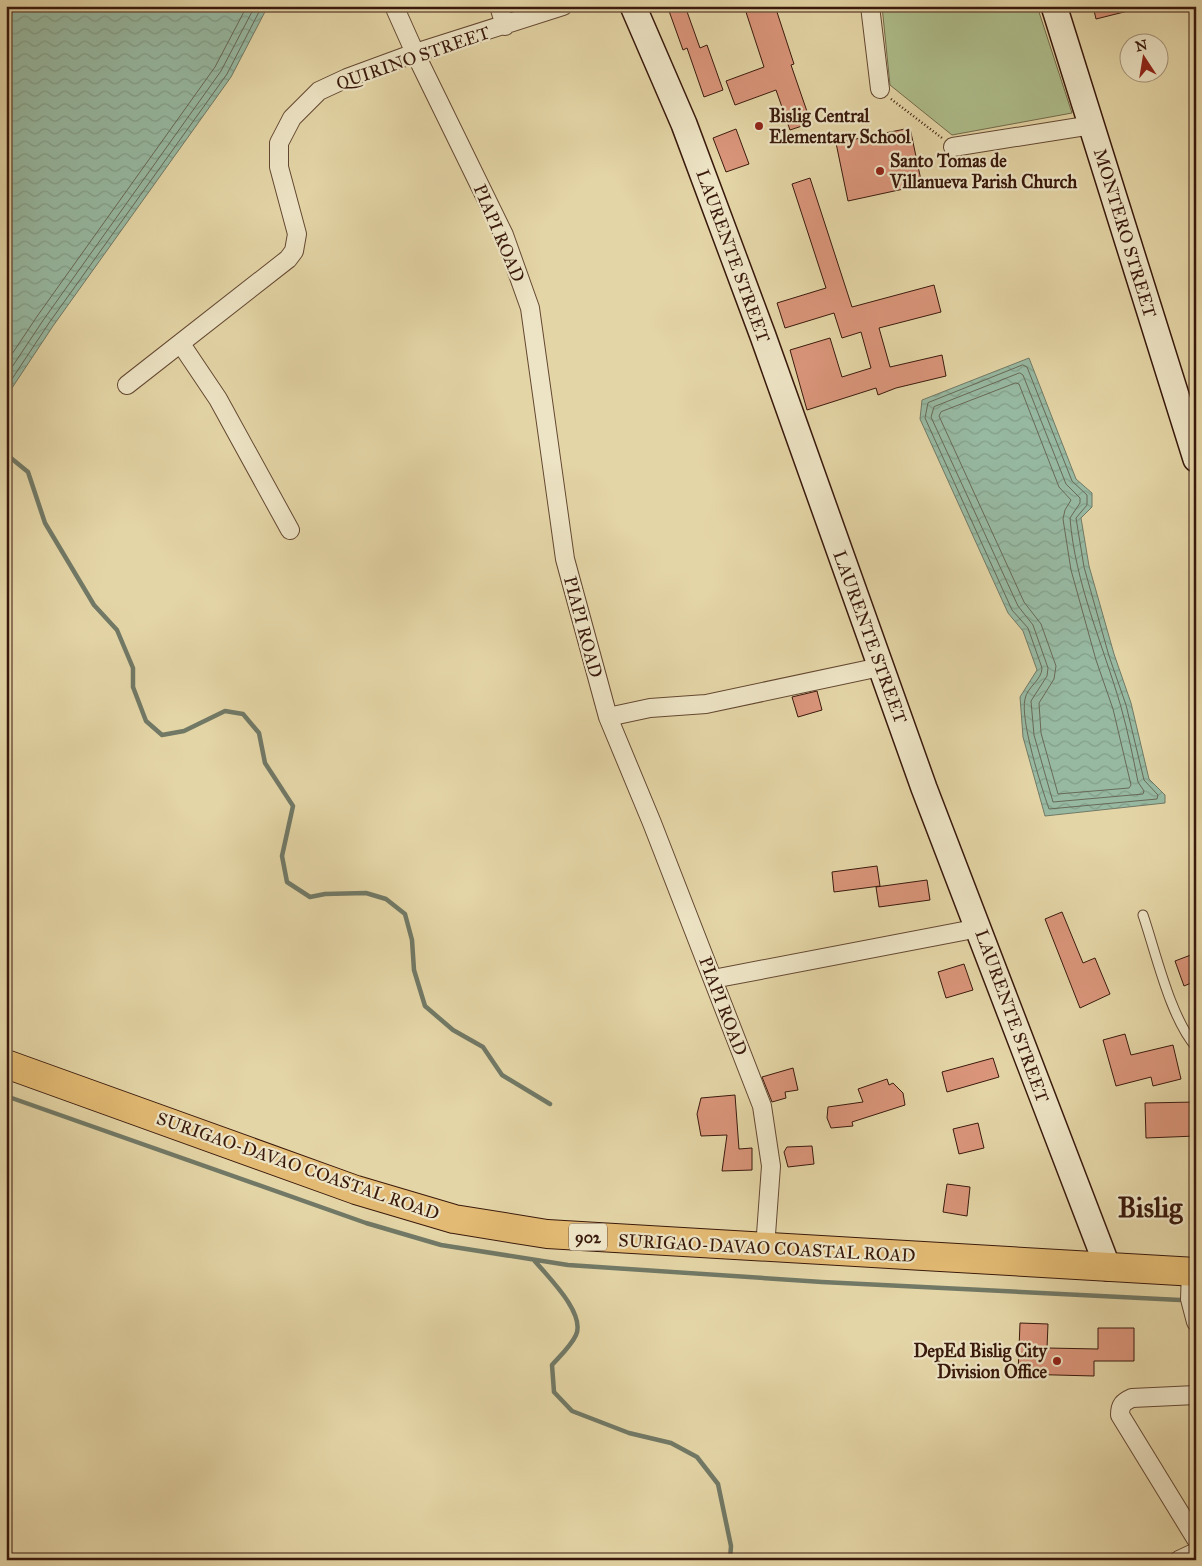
<svg xmlns="http://www.w3.org/2000/svg" width="1202" height="1566" font-family="'IM FELL Great Primer',serif">
	<defs>
		<pattern id="water-waves" width="16" height="10" patternUnits="userSpaceOnUse" patternTransform="scale(1.25)"><rect width="16" height="10" fill="#97b9a2"/><path d="M0 5q4-4 8 0t8 0" fill="none" stroke="#839e8a"/></pattern>
	</defs>
	<rect width="100%" height="100%" fill="#e4d5a6"/>
	<filter id="stains"><feTurbulence type="fractalNoise" baseFrequency=".004" numOctaves="4"/><feColorMatrix values="0 0 0 0 .2 0 0 0 0 .09 0 0 0 0 .02 0 0 0 .5 -.17"/></filter>
	<radialGradient id="worn" r=".72"><stop offset=".6" stop-color="#630" stop-opacity="0"/><stop offset="1" stop-color="#630" stop-opacity=".3"/></radialGradient>
	<path fill="#aebe8c" stroke="#746c4c" d="M882,6h155l35,107 -120,22 -62,-50z"/>
	<path fill="url(#water-waves)" stroke="#717966" d="M6,6h262l-37,71 -178,249 -47,71z
		M1029,358l47,121 16,14v14l-11,11 8,48 25,88 17,49 18,76 16,16v8l-120,13 -22,-79 -3,-40 17,-27 -14,-39 -15,-18 -88,-194 2,-19z"/>
	<g fill="none" stroke-linecap="round" stroke-linejoin="round">
		<path stroke="#686957" stroke-width="1" d="M6,363l32,-48 177,-248 32,-61
			M1023,365l4,2 45,114 15,14v10l-11,13 8,49 25,89 17,49 18,75 14,15 -1,4 -108,10c-8,-23 -29,-89 -24,-110 2,-12 17,-19 17,-31l-14,-40 -16,-18 -87,-192 3,-15z
			M1020,373l3,2 43,109 14,14v5l-10,15c5,65 33,127 51,189 7,25 12,50 17,75l6,9 -1,3 -90,8 -19,-67 -3,-34 16,-25 1,-8 -15,-43 -15,-19 -87,-189 3,-10z
			M6,376l38,-57 177,-248 34,-65
			M1016,383l3,1 40,103 12,13 -6,10 -2,9 8,51 25,90 17,49 18,76 -2,3 -71,6 -17,-61 -2,-30 15,-24 2,-13 -15,-42 -17,-22 -85,-186 2,-4z
			M6,388l43,-65 178,-249 35,-68"/>
		<path stroke="#717966" stroke-width="4.5" d="M6,454l22,18 17,51 49,82 23,25 16,38v19l13,34 16,14 22,-4 41,-20 18,3 16,19 6,30 28,43 -11,50 5,26 23,15 15,-3 41,-1 20,6 19,15 7,26 2,30 11,36 28,24 30,17 19,28 48,29
			M6,1096l360,127 75,22 127,20 254,17 358,18
			M534,1260c13,16 52,53 42,75 -5,11 -16,21 -24,30l2,27 18,19 57,22 42,10 26,14 21,27 13,62 -1,14"/>
	</g>
	<path fill="#da957a" stroke="#39190c" d="M681,6h4l15,42 7,-3 16,45 -19,7 -17,-49 -4,2 -14,-39z
		M744,6h31l19,58 -3,1 20,58 -21,7 -14,-40 -41,15 -9,-24 38,-14z
		M1093,6h35v5l-32,8z
		M910,128l12,57 -74,16 -12,-58z
		M736,129l13,35 -23,8 -13,-34z
		M810,178l42,129 82,-22 7,27 -62,16 11,39 52,-12 4,21 -50,12 -18,7 -2,-7 -69,22 -17,-60 40,-12 12,39 29,-9 -10,-36 -19,6 -8,-25 -49,15 -8,-25 49,-15 -34,-104z
		M817,691l5,19 -24,7 -6,-20z
		M877,866l3,20 -46,6 -2,-20z
		M927,880l3,20 -51,7 -3,-20z
		M1062,912l21,51 12,-5 15,36 -30,14 -35,-89z
		M1196,953v28l-12,5 -9,-25z
		M964,964l9,26 -27,8 -8,-26z
		M1125,1034l6,21 42,-10 8,34 -28,7 -2,-9 -35,9 -13,-46z
		M993,1058l6,19 -52,15 -5,-20z
		M793,1068l5,22 -13,2 1,6 -14,4 -10,-25z
		M887,1079l2,6 4,-2 10,10 2,12 -53,17 1,4 -22,2 -4,-10 1,-11 35,-5 -5,-13z
		M735,1095l4,54 13,-1v22l-30,1 5,-36 -26,1 -4,-22 4,-16z
		M1196,1102v34l-50,2 -1,-35z
		M978,1123l6,25 -25,6 -6,-25z
		M812,1146l2,18 -26,3 -4,-15 3,-5z
		M947,1184l23,3 -3,29 -24,-4z
		M1020,1323l28,1 -1,24 51,1v-21h36v33h-40v15l-76,-2z"/>
	<g fill="none" stroke-linecap="round" stroke-linejoin="round">
		<g stroke="#644832" stroke-width="11">
			<path id="lane" d="M1143,915c13,38 27,102 53,132"/>
		</g>
		<g stroke="#644832" stroke-width="20">
			<path id="street" d="M394,6l21,47 89,182 26,73 35,251 43,158 44,106 110,283 9,60 -6,82
				M499,6l6,20
				M870,6l10,83
				M953,147l139,-22
				M181,344l37,55 72,131
				M127,385l161,-126 6,-8 3,-17 -18,-67v-24l13,-25 27,-27 28,-13 68,-25 148,-47
				M608,717l42,-9 56,-4 174,-37
				M713,979l266,-51
				M1191,1271l-1,28 6,23
				M1196,1395l-64,3c-9,4 -12,7 -12,17l76,124
				M1179,1560l17,-8"/>
		</g>
		<g stroke="#39190c" stroke-width="28">
			<path id="secondary" d="M633,6l51,118 79,212 161,452 184,480
				M1054,6l142,453"/>
		</g>
		<g stroke="#39190c" stroke-width="30">
			<path id="highway" d="M6,1064l350,126 98,29 93,15 649,38"/>
		</g>
		<path stroke="#39190c" stroke-width="2.5" stroke-dasharray="1 2.5" stroke-linecap="butt" d="M891,99l51,39"/>
		<use href="#lane" stroke="#ede4c5" stroke-width="9"/>
		<use href="#street" stroke="#ede4c5" stroke-width="18"/>
		<use href="#secondary" stroke="#ede4c5" stroke-width="25"/>
		<use href="#highway" stroke="#e2ba73" stroke-width="28"/>
	</g>
	<g fill="#8f2418" stroke="#ede4c5" stroke-width="2">
		<circle cx="759" cy="126" r="5"/>
		<circle cx="880" cy="171" r="5"/>
		<circle cx="1057" cy="1361" r="5"/>
	</g>
	<g text-anchor="middle" dominant-baseline="central" stroke-width="4.5" stroke-linejoin="round" paint-order="stroke">
		<rect fill="#ede4c5" stroke="#6f5644" stroke-width="1" x="569" y="1223.5" width="38" height="27" rx="4"/>
		<g font-size="16" font-weight="bold" fill="#39190c">
			<text x="588" y="1237">902</text>
		</g>
		<g font-size="18" fill="#39190c" stroke="#ede4c5">
			<text transform="translate(413 58) rotate(-19)">QUIRINO STREET</text>
			<text transform="translate(499 233) rotate(67)">PIAPI ROAD</text>
			<text transform="translate(1125 233) rotate(73)">MONTERO STREET</text>
			<text transform="translate(733 256) rotate(70)">LAURENTE STREET</text>
			<text transform="translate(583 627) rotate(75)">PIAPI ROAD</text>
			<text transform="translate(870 637) rotate(70)">LAURENTE STREET</text>
			<text transform="translate(723 1006) rotate(69)">PIAPI ROAD</text>
			<text transform="translate(1012 1016) rotate(70)">LAURENTE STREET</text>
			<text transform="translate(298 1166) rotate(19)">SURIGAO-DAVAO COASTAL ROAD</text>
			<text transform="translate(767 1248) rotate(3)">SURIGAO-DAVAO COASTAL ROAD</text>
		</g>
		<g font-size="18" font-weight="bold" fill="#39190c" stroke="#ede4c5" text-anchor="start">
			<text x="769" y="116">Bislig Central<tspan x="769" dy="21">Elementary School</tspan></text>
			<text x="890" y="161">Santo Tomas de<tspan x="890" dy="21">Villanueva Parish Church</tspan></text>
			<text x="1047" y="1351" text-anchor="end">DepEd Bislig City<tspan x="1047" dy="21">Division Office</tspan></text>
		</g>
		<g font-size="28" font-weight="bold" fill="#39190c" stroke="#ede4c5">
			<text x="1150" y="1207">Bislig</text>
		</g>
	</g>
	<rect width="1202" height="1566" fill="none" stroke="#e4d5a6" stroke-width="25"/>
	<rect x="8" y="8" width="1187" height="1551" fill="none" stroke="#39190c" stroke-width="2.5"/>
	<rect x="12" y="12" width="1177" height="1541" fill="none" stroke="#39190c"/>
	<g transform="translate(1144 58) rotate(348)"><circle r="24" fill="#ede4c5" stroke="#a5937b"/>
	<path d="M0-4L9 19L0 12L-9 19Z" fill="#8f2418"/>
	<text y="-8" font-size="14" font-weight="bold" text-anchor="middle" fill="#39190c">N</text>
	</g>
	<rect width="100%" height="100%" filter="url(#stains)"/>
	<rect width="100%" height="100%" fill="url(#worn)"/>
</svg>
